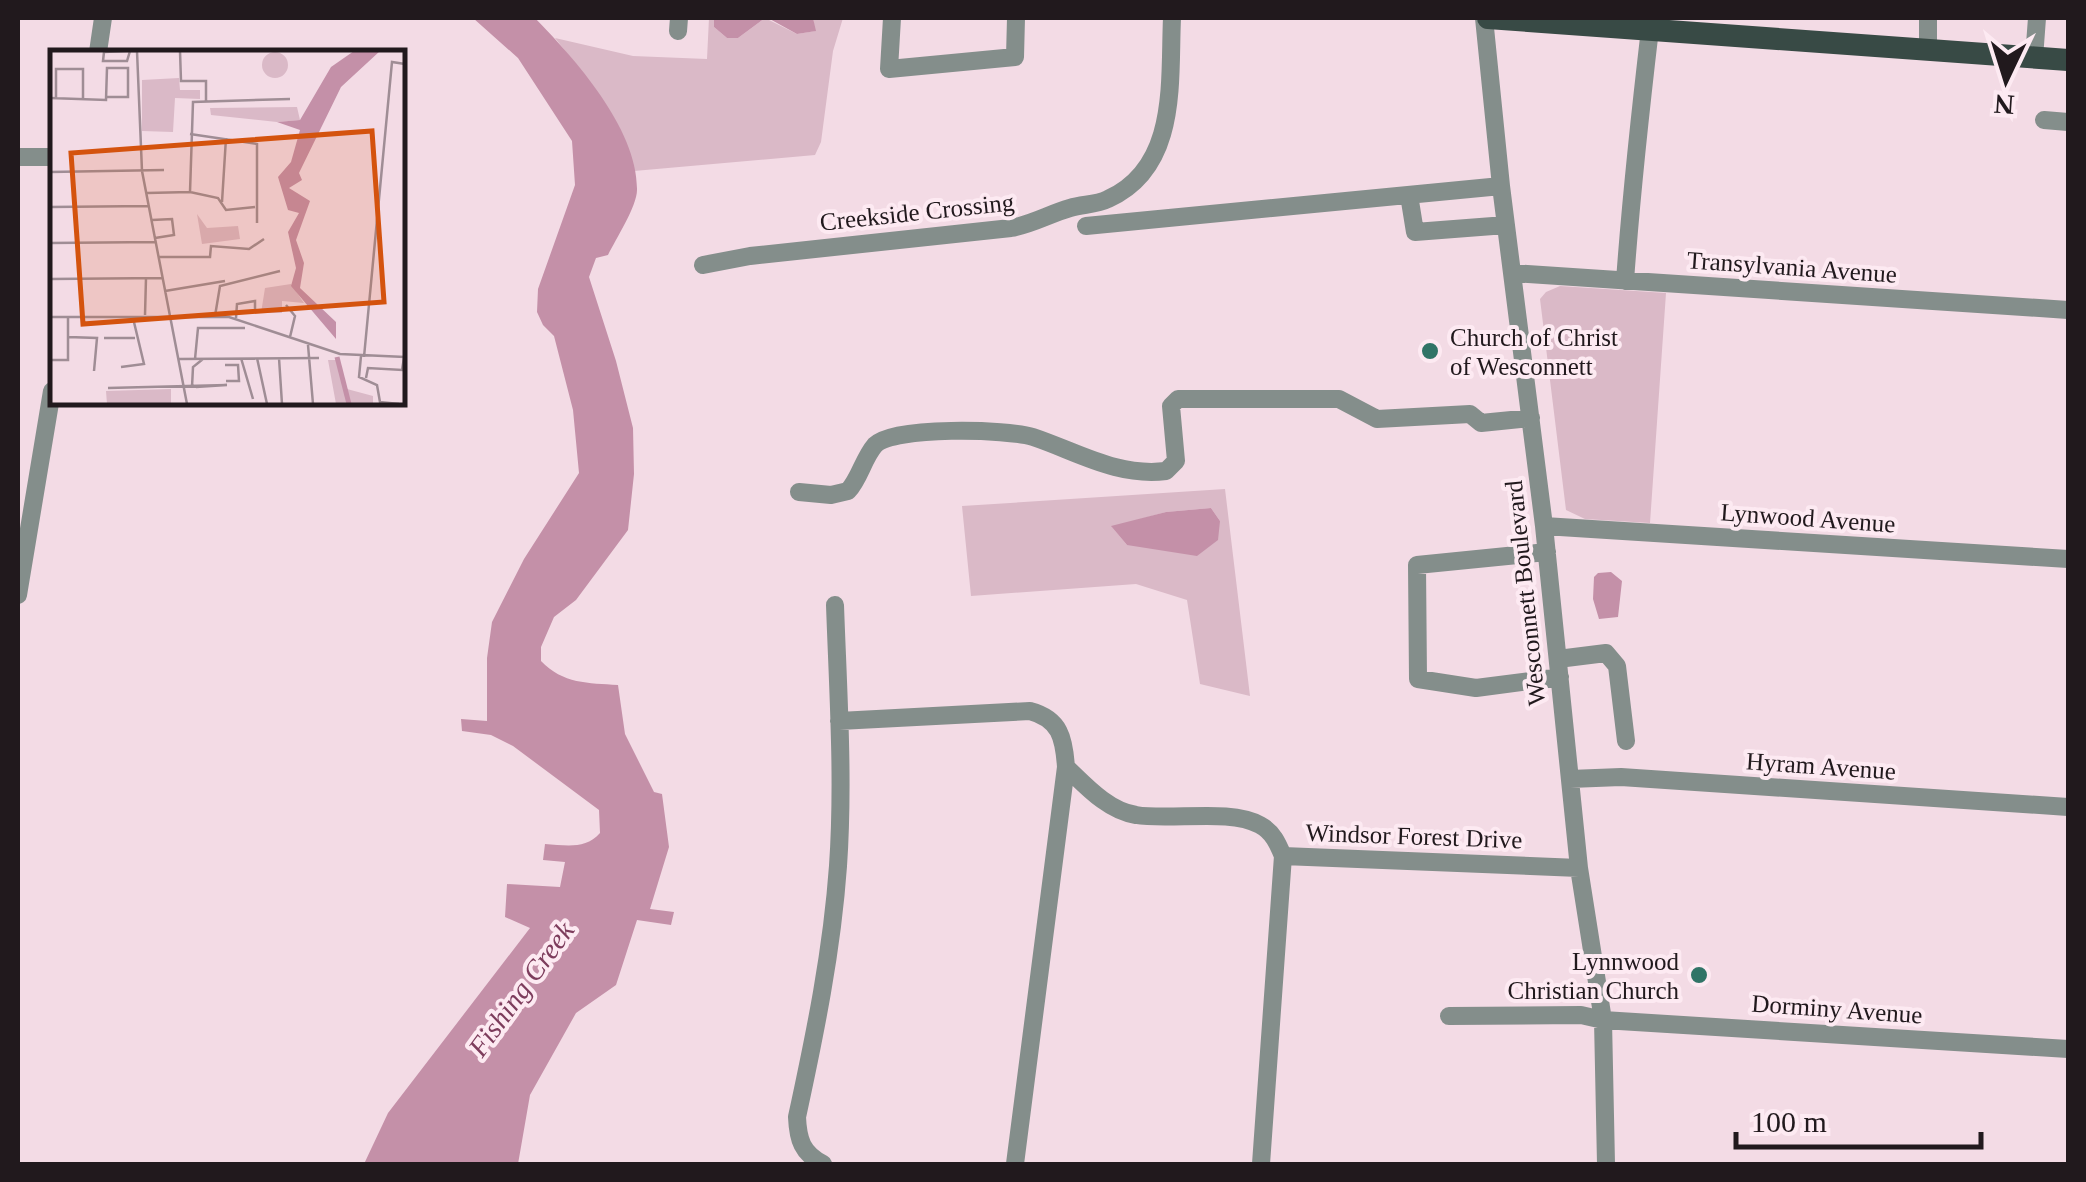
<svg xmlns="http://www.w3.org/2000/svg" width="2086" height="1182" font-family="Georgia,serif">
	<rect width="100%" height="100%" fill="#f3dbe5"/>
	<path fill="#dab9c7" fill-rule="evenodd" d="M709,18h5v9l13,11h11l27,-20 32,16 18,-3 -2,-13h30l-10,33 -12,91 -6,13 -181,16c-9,-52 -48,-93 -79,-133l78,18 74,3z
		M1560,286l106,7 -16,230 -65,-4 -19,-9 -26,-211 6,-7z
		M1225,489l25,207 -50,-12 -13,-84 -51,-16 -165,12 -9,-90zM1211,508l9,13 -93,24 -15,-18 54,-15z"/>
	<path fill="#c490a8" d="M473,18h62c40,41 103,111 102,172 0,16 -21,49 -29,65l-12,3 -7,19 27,84 17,67 1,46 -6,56 -52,70 -22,17 -13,30v14c22,23 47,22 77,24l7,49 29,58 8,2 7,53 -19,62 24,3 -3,13 -34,-5 -21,65 -40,28 -46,82 -12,69h-154l24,-51 142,-185 -25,-11 2,-33 53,3 5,-25 -22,-2 2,-16c20,1 40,6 55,-11l-1,-23 -86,-64 -22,-11 -29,-4 -1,-12 26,2v-63l5,-36 32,-63 55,-86 -6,-63 -19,-74 -11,-11 -6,-13 1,-23 37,-104 -3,-44 -54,-83z
		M714,18h51l-27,20h-11l-13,-11z
		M768,18h45l3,13 -19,3z
		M1211,508l9,13 -2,19 -21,16 -70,-11 -16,-19 55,-14z
		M1611,572l11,9 -4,36 -19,2 -6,-20 1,-22 4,-4z"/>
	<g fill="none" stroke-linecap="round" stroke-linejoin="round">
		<path stroke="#848e8b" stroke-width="18" d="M892,18l-3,51 126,-12 1,-39
			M1484,18l17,168 43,340 35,342 24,152 3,144
			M678,31l1,-13
			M1928,50v-32
			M98,52l5,-34
			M2034,58l3,-40
			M2044,120l24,2
			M18,157h34
			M1409,195l6,37 91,-7
			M1086,226l415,-40
			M703,265l47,-9 261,-28c22,-4 38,-14 59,-20 13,-4 26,-3 38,-9 71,-32 61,-118 64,-181
			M1512,273l556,37
			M1625,281c6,-84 15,-167 25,-252
			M799,492l32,3 17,-4c12,-13 15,-32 27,-46 18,-19 133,-16 158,-8 45,15 84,40 133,34l10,-10 -5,-55 7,-7h161l38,20 93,-5 11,9 50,-5
			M1544,526l524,33
			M1547,552l-130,13 1,114 58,9 84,-11
			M18,595l34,-204
			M1558,659l48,-6 11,13 9,75
			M839,721l191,-10c30,8 34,27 36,56 19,18 42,44 70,48 35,6 94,-7 124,10 13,7 18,19 23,31
			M1570,779l51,-2 447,30
			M1283,856l296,12
			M1449,1016l132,-1 22,5 465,29
			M823,1164c-21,-11 -25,-24 -26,-47 18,-83 35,-166 41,-251 6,-86 0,-175 -3,-261
			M1015,1164l51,-397
			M1261,1164l22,-308"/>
		<path stroke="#384a45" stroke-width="22" d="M1488,18l580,42"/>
	</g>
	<g fill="#317467" stroke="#fdeaf2" stroke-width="4">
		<circle cx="1430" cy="351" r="10"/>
		<circle cx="1699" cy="975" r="10"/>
	</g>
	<g text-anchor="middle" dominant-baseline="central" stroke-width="8" stroke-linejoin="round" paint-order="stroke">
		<g font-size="25" fill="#21191d" stroke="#fdeaf2">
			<text transform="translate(917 212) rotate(-6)">Creekside Crossing</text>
			<text transform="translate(1792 267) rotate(4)">Transylvania Avenue</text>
			<text transform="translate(1808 518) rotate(4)">Lynwood Avenue</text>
			<text transform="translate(1525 593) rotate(-96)">Wesconnett Boulevard</text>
			<text transform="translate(1821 766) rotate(4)">Hyram Avenue</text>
			<text transform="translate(1414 836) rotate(2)">Windsor Forest Drive</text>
			<text transform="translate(1837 1009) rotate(4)">Dorminy Avenue</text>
		</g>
		<g font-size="25" fill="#21191d" stroke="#fdeaf2" text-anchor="start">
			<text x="1450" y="337">Church of Christ<tspan x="1450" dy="29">of Wesconnett</tspan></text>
			<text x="1679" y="961" text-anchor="end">Lynnwood<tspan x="1679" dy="29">Christian Church</tspan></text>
		</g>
		<g font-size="28" font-style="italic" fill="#7d3c5c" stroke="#fdeaf2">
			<text transform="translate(521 989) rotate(-54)">Fishing Creek</text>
		</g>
	</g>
	<g transform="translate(50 50)">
		<rect width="355" height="355" fill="#f3dbe5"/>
		<path d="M212 15a13 13 0 1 1 26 0a13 13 0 1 1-26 0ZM129,28l1,12h20v9l-25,-1 -2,34 -31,-1v-51zM247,57l3,13 -23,2 -66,-7 -1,-7zM147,164l10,14 31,-2 2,13 -38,5zM241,234l13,19 -22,-2v12h-21l4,-25zM278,310h11l8,29 26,7v8h-37zM121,339v15h-64l-1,-13z" fill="#dab9c7"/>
		<path d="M304,1h26l-39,36 -42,86 3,7 -13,8 21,13 -14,39 8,23 -4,25 36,34v17l-45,-53 5,-18 -8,-36 11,-19 -11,-3 -10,-33 13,-15 9,-32 -23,-8 23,-2 31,-53z" fill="#c490a8"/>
		<path fill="none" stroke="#c490a8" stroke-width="5" d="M287,307l12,47"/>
		<path fill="none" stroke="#9f8d95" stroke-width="2.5" d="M80,1l-3,10h-24l1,-9 22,-1h11M87,1l5,120 45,233M130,1l1,30h25v20M0,48l56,2 1,-32h21v29h-21M6,48v-29h27v30M140,84l67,10v79M0,122l114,-2M140,142l3,-90 97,-3M97,143l43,-1 28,6 8,12 29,-3M172,152l4,-64M0,157l99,-1M102,170l20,-1 2,16 -19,3M0,193l106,-1M109,207h51l1,-11 38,3 15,-10M0,229l113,-1M115,241l60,-10M236,255l9,11 -5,21M95,265l1,-37M165,266l5,-30 60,-15M0,267h179l111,37 65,3M186,268l1,-14 18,-3v10M18,287l29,1 -3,33M54,288h31M258,295l5,59M311,306l-2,21 18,8 3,17 19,2M314,307l28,-295 13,2M191,308l12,41M207,308l10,46M229,308l3,46M129,309l140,-1M145,309l3,-31h47M0,310h18v-43M175,315h13l1,16h-13M71,317l23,-3 -11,-46M316,328l2,-10 34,2 2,-12M142,337l1,-20 10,-8M146,337l31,-2M58,338l119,-3"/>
		<path fill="#d4530e" fill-opacity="0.15" stroke="#d4530e" stroke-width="5" d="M322,81l12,171 -301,22 -12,-171z"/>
		<rect width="355" height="355" fill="none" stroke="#21191d" stroke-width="5"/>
	</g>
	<rect width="2086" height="1182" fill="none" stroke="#21191d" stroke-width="40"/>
	<g transform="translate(2006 80) rotate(184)" stroke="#fdeaf2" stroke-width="8" paint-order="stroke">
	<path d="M0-8L18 38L0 25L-18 38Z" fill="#21191d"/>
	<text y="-15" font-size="28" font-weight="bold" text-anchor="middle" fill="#21191d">N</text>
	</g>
	<path d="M1736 1132v15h245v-15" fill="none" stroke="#21191d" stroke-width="5"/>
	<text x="1751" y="1132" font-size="30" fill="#21191d" stroke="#fdeaf2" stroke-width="8" paint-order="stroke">100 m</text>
</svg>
